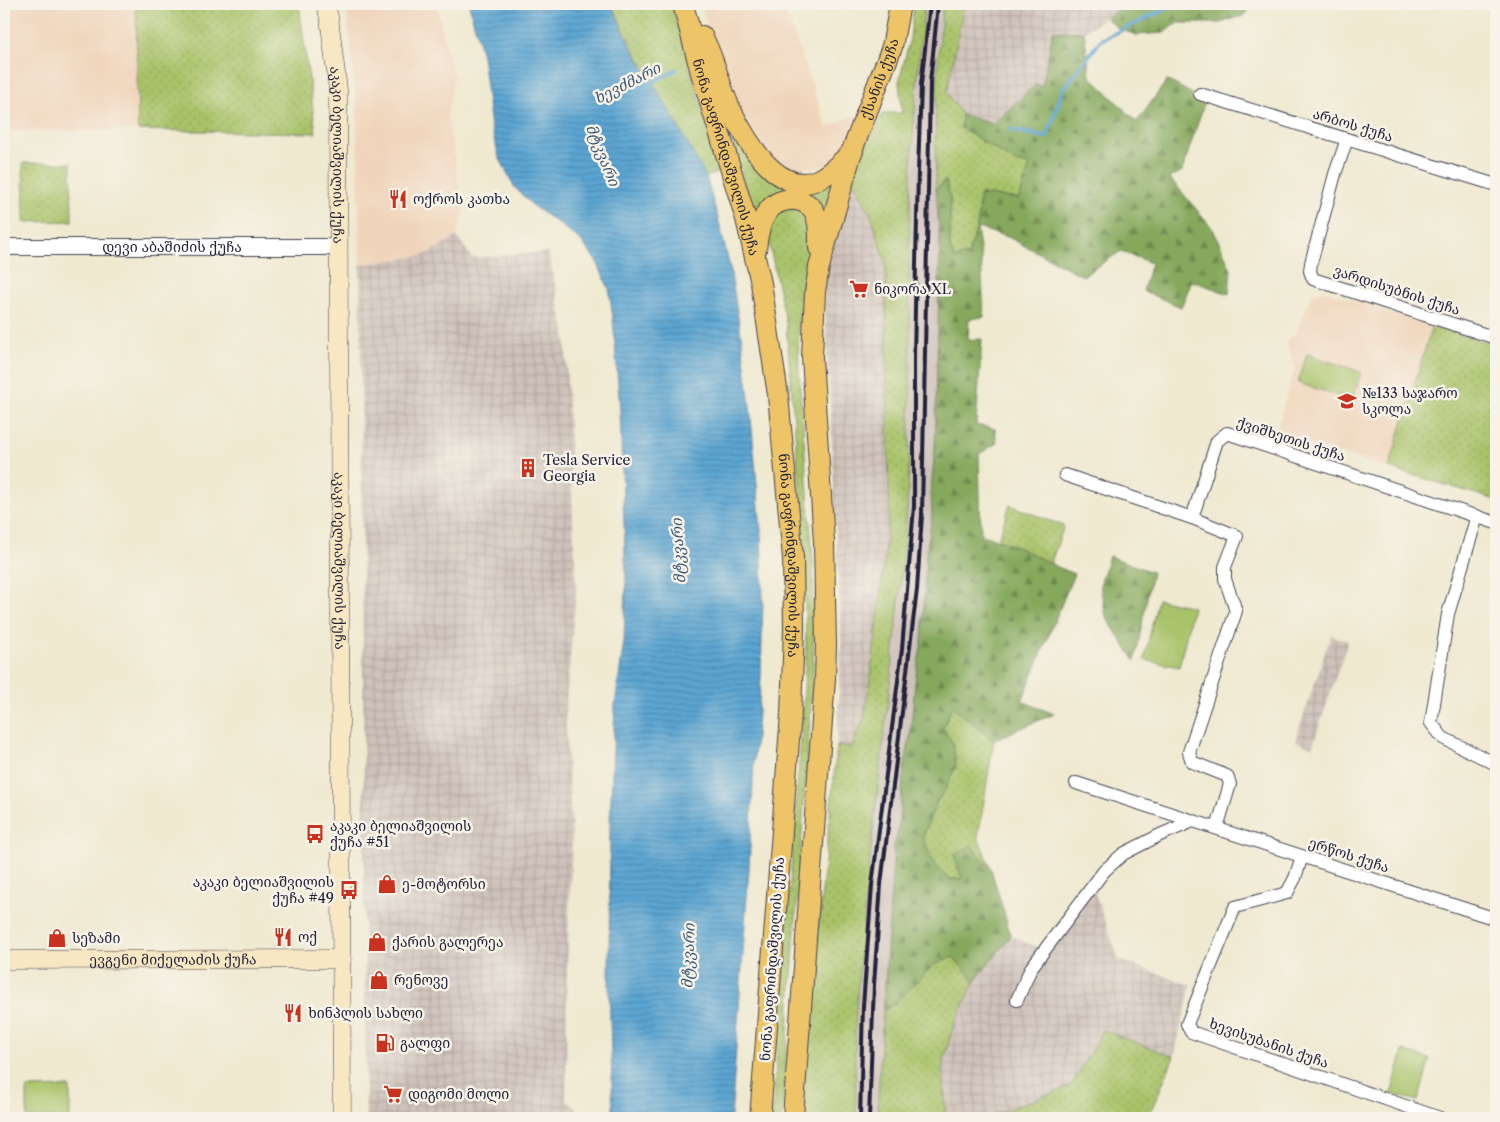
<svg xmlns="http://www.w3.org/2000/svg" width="1500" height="1122" font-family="'Libre Caslon Text','Noto Serif Georgian',serif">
	<defs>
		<pattern id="industrial-grid" width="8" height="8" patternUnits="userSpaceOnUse" patternTransform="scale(1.25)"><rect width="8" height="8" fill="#cec1b9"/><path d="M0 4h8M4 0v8" fill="none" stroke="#b1a6a0"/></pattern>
		<pattern id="grass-dots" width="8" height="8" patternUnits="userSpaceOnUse" patternTransform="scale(1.25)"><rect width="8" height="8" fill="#a7c268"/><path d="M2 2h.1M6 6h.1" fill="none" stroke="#8fa65b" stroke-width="1.8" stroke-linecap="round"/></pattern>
		<pattern id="forest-firs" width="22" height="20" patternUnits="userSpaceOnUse" patternTransform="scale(1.25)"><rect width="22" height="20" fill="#85a85c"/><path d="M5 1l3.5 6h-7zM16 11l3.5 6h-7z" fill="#6c884d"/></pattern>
		<pattern id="water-rules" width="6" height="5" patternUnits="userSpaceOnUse" patternTransform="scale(1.25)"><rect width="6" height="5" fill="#5ba5d2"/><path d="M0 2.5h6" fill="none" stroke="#4b86ac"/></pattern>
	</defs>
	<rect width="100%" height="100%" fill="#f7f3e8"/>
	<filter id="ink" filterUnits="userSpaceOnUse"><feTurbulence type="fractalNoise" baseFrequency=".02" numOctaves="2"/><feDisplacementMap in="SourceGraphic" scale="10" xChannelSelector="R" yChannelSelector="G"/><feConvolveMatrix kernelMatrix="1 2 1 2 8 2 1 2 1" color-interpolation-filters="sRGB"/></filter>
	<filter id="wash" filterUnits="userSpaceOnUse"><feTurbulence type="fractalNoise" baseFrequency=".0096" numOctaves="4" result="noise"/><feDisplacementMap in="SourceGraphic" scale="20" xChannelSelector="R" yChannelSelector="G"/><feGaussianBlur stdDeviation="1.12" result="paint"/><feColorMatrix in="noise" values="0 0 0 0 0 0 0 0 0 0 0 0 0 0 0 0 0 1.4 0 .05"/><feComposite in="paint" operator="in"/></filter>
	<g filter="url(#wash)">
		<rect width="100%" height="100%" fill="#efe9d0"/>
		<path fill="#f0d5bc" d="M4,4h132l2,126 -134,1z
			M346,4h90l18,72 -7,39 17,97 -7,24 -32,19 -65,10 -3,-154z
			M701,4h82l44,124 28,-13 -5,20 -14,26 -16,6 -31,2 -10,-6 -15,-15 -35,-55z
			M1324,291l108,35 -43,142 -114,-34 20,-66 -9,-27 10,-7 16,-40z"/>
		<path fill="url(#industrial-grid)" d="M964,4h162l-42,28 -31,-1 -11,56 -6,-3 -43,40 -31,-9 -15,-21z
			M851,175l21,43 14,46 3,249 -10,98 -14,104 -13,32 -15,-1 4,-107 -17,-360z
			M457,236l15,22 76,-6 17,79 11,258 -11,125 7,122 -5,133 -1,130 13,13 -1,6h-212l-6,-853 65,-10z
			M1331,635l17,6 -36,106 -17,-6z
			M1085,885l9,6 25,69 72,25 -17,72 -71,-27 -32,56 -86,32h-39l-4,-50 11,-41 22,-46 36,-45 28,12z"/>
		<path fill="#cec1b9" d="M925,4h18l-6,47 -3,95 6,99 -5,202 -4,44 1,26 -6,39 -4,86 -6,32 -6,62 -6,34 -6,61 -4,16 -17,271h-21v-104l14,-161 24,-207 13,-137 4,-90v-241l4,-83z"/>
		<path fill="url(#grass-dots)" stroke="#647252" d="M91,4h208l17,129 -178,-3 -2,-125z
			M611,4h61l48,168 -14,5c-32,-58 -67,-114 -95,-173z
			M914,4h11c-6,58 -12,115 -14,173 -4,111 3,221 -4,332 -12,168 -40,334 -51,503 -2,35 0,71 0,106h-54l7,-102 28,-270 15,1 13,-32 14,-104 10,-98 -3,-249 -14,-46 -21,-43 32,-62h19l-3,-31 11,-44z
			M943,4h21l-17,89 15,22 -1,13 54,34 15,3 -11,34 -39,-5 -3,34 -9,26 -13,5 -5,-12v-48l-5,-19 -9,9c-2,-62 0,-123 7,-185z
			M724,113l45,63 66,-1 -9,36 -7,-8 -65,14z
			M23,163h48l1,58 -48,1z
			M793,208l13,5 6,20 -9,53 -5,44 1,42 14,191 1,37 -1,74 -31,444h-10l31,-407 3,-59 -2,-109 -18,-220 -19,-89 10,-22z
			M1432,326l64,19v155l-107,-32z
			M1010,505l54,21 -14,39 -52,-26z
			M952,706l42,34 -16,97 13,32 -20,-23 -9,33h-14l-17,-20 -8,-22 13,-34 10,-15 7,-45 -10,-15z
			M953,957l22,24 -22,46 -11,41 4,50h-69l6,-107 13,-8 38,-38z
			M1103,1030l71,27 -26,61h-163l86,-32z"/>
		<path fill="url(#forest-firs)" stroke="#54654c" d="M1126,4h127l-10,12 -23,7h-42l-15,10 -27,2 -17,-6 -13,-11z
			M1053,31l31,1 6,44 47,46 30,-42 38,21 -23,70 -12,7 43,51 18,40 -2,25 -37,-13 -11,26 -38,-16 8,-28 -30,-12 -38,25 -75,-39 -31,-9 4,28 3,61 -15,2 -1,21 14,-1 -6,86 19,4 2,14 -18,11 2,81c32,6 62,27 93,39l-52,127 32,13 -60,26 -42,-33 -9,21 10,15 3,23 -10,22 -10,15 -13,34 8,22 17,20h14l-8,-24 17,-9 20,23 20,67 -36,45 -22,-24 -19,8 -38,38 -13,8 11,-164 4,-16 6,-61 6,-34 6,-62 6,-32 4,-86 6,-39 -1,-26 4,-44 5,-202 -4,-56 10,-9 4,19v48l5,12 13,-5 9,-26 3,-34 39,5 11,-34 -15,-3 -54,-34 1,-13 31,9 43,-40 6,3z
			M1109,556l43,16 -17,89 -29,-44 -6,-32z"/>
		<path fill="#a7c268" stroke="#647252" d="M1307,354l54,18 -9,28 -54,-17z
			M1158,599l35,8 -14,60 -35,-7z
			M1403,1051l27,8 -12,42 -27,-7z
			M70,1087v31h-43v-30z"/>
		<path fill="url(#water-rules)" stroke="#3e6486" d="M469,4h142l19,41 43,72 33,60 13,45 11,46 12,73 8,65 11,123 2,71 -2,78 -7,81 -5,110 -18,249h-118l-4,-133 1,-162 5,-118 9,-64 2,-59 -6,-171 -7,-93 -4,-29 -12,-27 -17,-22 -22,-17 -24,-16 -19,-19 -16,-31 -8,-30 -9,-71z"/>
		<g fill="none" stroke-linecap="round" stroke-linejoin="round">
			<path stroke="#5ba5d2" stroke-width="4" d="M649,84l27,-14
				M1011,130l36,7 16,-48 38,-49 75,-36"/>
		</g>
	</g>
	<g filter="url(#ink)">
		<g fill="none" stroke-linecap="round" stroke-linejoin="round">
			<g stroke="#414051" stroke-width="14">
				<path id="minor" d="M1200,94l296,91
					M1347,139l-12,35 -24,89 -1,8 3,8 183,59
					M1065,475l127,43 45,18 -12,31v12l11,32 -47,141 3,10 35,14 3,8 -13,44
					M1477,516l-29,98 -17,109 12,15 53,26
					M1192,518l25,-77 10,-8 269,90
					M1076,783l420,136
					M1302,856l-7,22 -8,15 -52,14 -48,117 4,8 249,86
					M1017,1000l14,-32 73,-97 19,-17 37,-19 33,-14"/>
			</g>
			<g stroke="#414051" stroke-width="18">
				<g id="tertiary">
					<path id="s1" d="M4,247h334"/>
				</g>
			</g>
			<g stroke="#414051" stroke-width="19">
				<g id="secondary">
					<path id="s2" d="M325,4l4,13 9,73 4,1028"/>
					<path id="s3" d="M4,960l338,-1"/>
				</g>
			</g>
			<g stroke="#414051" stroke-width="22">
				<g id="primary">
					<path id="s4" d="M683,4l18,69 45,146 15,64 17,112 15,163 1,70 -3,86 -31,404"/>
					<path d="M702,36c13,22 17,50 29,74 14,28 46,87 86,70 14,-6 25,-19 36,-29"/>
					<path d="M756,250c2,-24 10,-54 41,-50 8,2 15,6 18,13 5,11 4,24 4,35"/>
					<path id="s5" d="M793,1118l32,-439 1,-34 -2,-103 -12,-185 3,-65 4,-25 34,-119 39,-101 8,-43"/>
				</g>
			</g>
			<use href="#minor" stroke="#fff" stroke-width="12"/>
			<use href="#tertiary" stroke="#fff" stroke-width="16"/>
			<use href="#secondary" stroke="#f8e7c3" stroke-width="18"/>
			<use href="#primary" stroke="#eec469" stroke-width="20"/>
			<path stroke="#22223b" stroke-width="4" d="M860,1118l3,-112 9,-121 30,-236 12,-142v-151l4,-184 3,-87 9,-81
				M869,1118l5,-134 7,-100 36,-295 5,-75 8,-431 8,-79"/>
		</g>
	</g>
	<defs>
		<g id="restaurant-bare" transform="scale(1.5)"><path d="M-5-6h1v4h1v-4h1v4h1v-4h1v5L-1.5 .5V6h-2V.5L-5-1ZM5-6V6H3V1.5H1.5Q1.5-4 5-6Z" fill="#c8321e" stroke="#f7f3e8" stroke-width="2.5" paint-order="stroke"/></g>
		<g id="supermarket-bare" transform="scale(1.5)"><path d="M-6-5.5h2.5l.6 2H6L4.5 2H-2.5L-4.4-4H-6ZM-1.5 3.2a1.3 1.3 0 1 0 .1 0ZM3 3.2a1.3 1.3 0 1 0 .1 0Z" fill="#c8321e" stroke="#f7f3e8" stroke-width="2.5" paint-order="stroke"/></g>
		<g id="school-bare" transform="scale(1.5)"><path d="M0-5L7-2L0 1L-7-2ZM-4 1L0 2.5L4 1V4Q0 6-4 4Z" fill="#c8321e" stroke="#f7f3e8" stroke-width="2.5" paint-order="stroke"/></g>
		<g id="building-bare" transform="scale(1.5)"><path d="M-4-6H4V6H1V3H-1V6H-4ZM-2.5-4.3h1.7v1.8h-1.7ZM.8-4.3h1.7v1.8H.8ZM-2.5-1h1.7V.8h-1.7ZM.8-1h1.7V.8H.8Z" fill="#c8321e" stroke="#f7f3e8" stroke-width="2.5" paint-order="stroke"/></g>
		<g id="bus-bare" transform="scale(1.5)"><path d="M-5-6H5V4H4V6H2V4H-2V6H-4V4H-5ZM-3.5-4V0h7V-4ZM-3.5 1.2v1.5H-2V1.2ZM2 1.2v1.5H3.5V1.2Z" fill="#c8321e" stroke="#f7f3e8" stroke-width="2.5" paint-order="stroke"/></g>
		<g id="shop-bare" transform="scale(1.5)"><path d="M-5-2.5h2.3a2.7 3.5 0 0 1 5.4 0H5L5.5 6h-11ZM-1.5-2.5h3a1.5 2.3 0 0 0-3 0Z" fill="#c8321e" stroke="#f7f3e8" stroke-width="2.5" paint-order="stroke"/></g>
		<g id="fuel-bare" transform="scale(1.5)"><path d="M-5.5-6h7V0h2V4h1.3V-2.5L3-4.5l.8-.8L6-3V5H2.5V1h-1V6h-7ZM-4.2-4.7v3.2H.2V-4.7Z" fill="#c8321e" stroke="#f7f3e8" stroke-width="2.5" paint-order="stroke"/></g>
	</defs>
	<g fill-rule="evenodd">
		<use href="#restaurant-bare" x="398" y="199"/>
		<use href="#supermarket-bare" x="859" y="289"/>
		<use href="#school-bare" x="1347" y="401"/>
		<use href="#building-bare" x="528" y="468"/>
		<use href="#bus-bare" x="315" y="834"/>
		<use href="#shop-bare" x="387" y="884"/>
		<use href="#bus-bare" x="349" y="890"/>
		<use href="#restaurant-bare" x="283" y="937"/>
		<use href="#shop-bare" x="57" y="938"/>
		<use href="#shop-bare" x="377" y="942"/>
		<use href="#shop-bare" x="379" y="980"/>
		<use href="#restaurant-bare" x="293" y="1013"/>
		<use href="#fuel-bare" x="385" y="1043"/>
		<use href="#supermarket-bare" x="393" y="1094"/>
	</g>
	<g text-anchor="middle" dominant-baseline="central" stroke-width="5" stroke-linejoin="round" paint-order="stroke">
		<g font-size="14" fill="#22223b" stroke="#f7f3e8">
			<text stroke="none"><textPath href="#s5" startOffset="1051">ქსანის ქუჩა</textPath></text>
			<text transform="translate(1353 125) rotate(17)">არბოს ქუჩა</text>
			<text stroke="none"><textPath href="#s2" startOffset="152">აკაკი ბელიაშვილის ქუჩა</textPath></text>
			<text stroke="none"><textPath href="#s4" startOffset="159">ნონა გაფრინდაშვილის ქუჩა</textPath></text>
			<text stroke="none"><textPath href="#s1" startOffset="168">დევი აბაშიძის ქუჩა</textPath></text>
			<text transform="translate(1397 290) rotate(18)">ვარდისუბნის ქუჩა</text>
			<text transform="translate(1291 439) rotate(18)">ქვიშხეთის ქუჩა</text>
			<text stroke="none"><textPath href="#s4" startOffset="564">ნონა გაფრინდაშვილის ქუჩა</textPath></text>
			<text stroke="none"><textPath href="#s2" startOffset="558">აკაკი ბელიაშვილის ქუჩა</textPath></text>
			<text transform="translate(1349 855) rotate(18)">ერწოს ქუჩა</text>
			<text transform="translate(772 959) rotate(-86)">ნონა გაფრინდაშვილის ქუჩა</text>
			<text stroke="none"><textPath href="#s3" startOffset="169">ევგენი მიქელაძის ქუჩა</textPath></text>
			<text transform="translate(1269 1043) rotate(19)">ხევისუბანის ქუჩა</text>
		</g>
		<g font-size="14" fill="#22223b" stroke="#f7f3e8" text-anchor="start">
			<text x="413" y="199">ოქროს კათხა</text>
			<text x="874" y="289">ნიკორა XL</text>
			<text x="1362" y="393">№133 საჯარო<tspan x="1362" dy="16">სკოლა</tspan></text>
			<text x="543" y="460">Tesla Service<tspan x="543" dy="16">Georgia</tspan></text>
			<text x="330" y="826">აკაკი ბელიაშვილის<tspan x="330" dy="16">ქუჩა #51</tspan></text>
			<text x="334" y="882" text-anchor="end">აკაკი ბელიაშვილის<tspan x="334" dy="16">ქუჩა #49</tspan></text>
			<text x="402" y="884">ე-მოტორსი</text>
			<text x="298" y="937">ოქ</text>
			<text x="72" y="938">სეზამი</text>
			<text x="392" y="942">ქარის გალერეა</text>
			<text x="394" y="980">რენოვე</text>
			<text x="308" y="1013">ხინპლის სახლი</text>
			<text x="400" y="1043">გალფი</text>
			<text x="408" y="1094">დიგომი მოლი</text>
		</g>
		<g font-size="15" font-style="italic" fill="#395677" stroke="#f7f3e8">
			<text transform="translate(627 83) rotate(-27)">ხევძმარი</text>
			<text transform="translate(603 155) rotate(68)">მტკვარი</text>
			<text transform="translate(678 551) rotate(-93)">მტკვარი</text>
			<text transform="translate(688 956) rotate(-88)">მტკვარი</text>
		</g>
	</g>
	<rect width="1500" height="1122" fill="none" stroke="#f7f3e8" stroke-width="20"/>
</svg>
